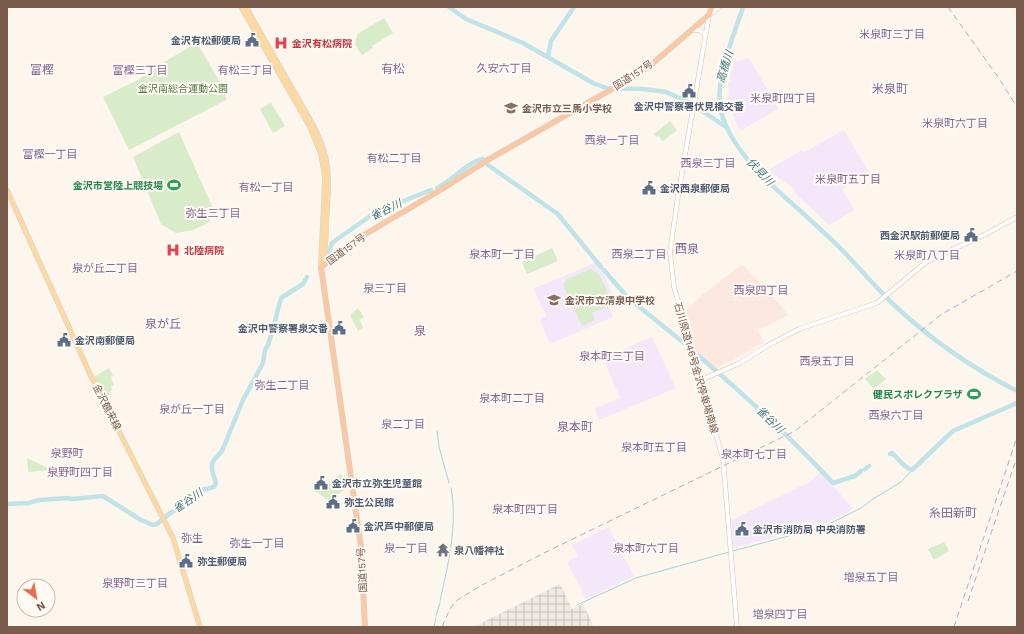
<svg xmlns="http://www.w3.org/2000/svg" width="1024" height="634" font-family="'Work Sans','Noto Sans JP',sans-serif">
	<defs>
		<pattern id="industrial-grid" width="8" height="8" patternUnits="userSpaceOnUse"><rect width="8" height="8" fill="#efe9e4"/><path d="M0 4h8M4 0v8" fill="none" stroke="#c7c0bb"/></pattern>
	</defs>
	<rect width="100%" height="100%" fill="#fdf6ec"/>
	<path fill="#fde8e0" d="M741,265h2l41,44 4,6 -30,15 5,10v3l-48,26 -19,-17 -4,-19 -4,-7 -4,-14 17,-16z"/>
	<path fill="url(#industrial-grid)" d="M560,584l12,25 11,-5 11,23h-121z"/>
	<path fill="#f3e8fa" d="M749,58l29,51 -38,22 -6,-13 -5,-19 -1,-17 2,-1v-8l2,-3 2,-8z
		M844,130l25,42 -1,2 -26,15 13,21 -26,15 -34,-32 -1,-4 -26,-19 34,-20 2,2z
		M595,263l10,13 8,22v2l-5,2 5,15 -63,27 -10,-24 6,-4 -12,-26 1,-2z
		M652,337l24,51 -77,32 -5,-11 26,-11 -17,-40z
		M821,472l32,37 -27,14 -92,25 -3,-26 1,-2 77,-38z
		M609,527l25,49 -48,23 -19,-37 11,-6 -6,-11z"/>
	<path fill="#d8ecc9" d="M384,18l9,15 -21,13 1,2 -11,7 -7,-10 2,-11z
		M193,45l6,1 26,45 1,9 -97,50 -26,-53 35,-17 21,-15z
		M271,103l14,23 -12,7 -13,-24z
		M670,121l7,9 -14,11 -5,-5 -2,1 -2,-3z
		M179,132l36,81 -5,4v5l-17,8 -17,3 -15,-9 -28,-67z
		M552,248l6,13 -31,13 -5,-12z
		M591,269c11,5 14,18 19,30l-6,2 1,3 -1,4 -12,5 3,7 -13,6 -19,-42 4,-5z
		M358,308l6,9 -4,3 3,8 -5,3 -8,-16z
		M109,368l4,8 -2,1 3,8 -3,2 1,3 -3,2v8l-2,1 -12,-23v-2z
		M877,370l9,9 -12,10 -9,-10z
		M27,458l23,11v1l-21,2 -1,-1z
		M341,474l9,13 -22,13 -13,-9 1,-2z
		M944,542l5,9 -15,9 -6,-11z"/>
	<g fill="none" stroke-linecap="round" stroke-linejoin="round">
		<path stroke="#a5d3da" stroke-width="1" d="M437,431l2,15
			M439,447l10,36
			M733,551l92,-25 36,-18 12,-9 28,-17 11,-12
			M440,601c8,-37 18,-75 11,-113
			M577,605l59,-27 93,-26
			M436,616l4,-13
			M434,627l2,-9"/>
		<path stroke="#bfe3e8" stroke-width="4.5" d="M449,7l17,12 57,24 70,40 13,5 38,1 22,3 23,10 37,25
			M743,7c-9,28 -27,70 -23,99 1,9 5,18 9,26 15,28 36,47 59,68 15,13 30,27 45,41 21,20 39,43 60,63 37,35 79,64 124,87
			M548,56l3,-15 23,-34
			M488,165l67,47
			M437,188c15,-7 30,-26 46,-29
			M557,213l44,54
			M329,252l3,-9 4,-3 40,-28 55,-22
			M604,270l23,27 57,46
			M699,356c47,40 92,82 134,127l22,-7 6,-5
			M890,454l2,-1c7,6 11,14 20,17l41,-39 64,-28
			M865,469l4,-3
			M7,504l22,-1 10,-3 28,-2 5,1 31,-3 38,24 12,5 4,-1 12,-10 25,-16 4,-7 16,-4 2,-4 -4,-13v-6l2,-4 8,-9 21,-51 20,-37 2,-13 3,-5 7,-24 6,-23 22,-14 4,-7"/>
		<g stroke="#d6c0b0" stroke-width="5">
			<path id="secondary" d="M720,7l-11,8 -31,181 -8,56 4,35 49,172 14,168
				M693,30h7l5,5
				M699,381l41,-18 25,-16 34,-18 78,-26 49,-41 60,-28 31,-17"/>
		</g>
		<g stroke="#dad1cd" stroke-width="5.5">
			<path id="primary" d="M241,7l69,120 11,27 4,23 -4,86
				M246,7l67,118c21,40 15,60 13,102 0,14 -1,27 -5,40
				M7,190l83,184 83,164 27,89"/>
		</g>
		<g stroke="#dad1cd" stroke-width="6">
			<path id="trunk" d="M365,627l-4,-80 -40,-280 43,-32 78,-46 49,-31 144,-82 17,-12 57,-49 3,-8"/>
		</g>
		<use href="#secondary" stroke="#fff" stroke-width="4"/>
		<use href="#primary" stroke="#fbd9a5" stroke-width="4.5"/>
		<use href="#trunk" stroke="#f9c8a4" stroke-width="5"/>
		<path stroke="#b9a8c9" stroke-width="1" stroke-dasharray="6 4" stroke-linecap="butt" d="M948,7l50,70 19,30
			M968,601l49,-144
			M442,627l8,-18 5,-7 7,-5 20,-12 62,-32 251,-122 147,-117 75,-43
			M954,627l63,-190"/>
	</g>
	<defs>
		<g id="civic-bare" transform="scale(1.08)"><path d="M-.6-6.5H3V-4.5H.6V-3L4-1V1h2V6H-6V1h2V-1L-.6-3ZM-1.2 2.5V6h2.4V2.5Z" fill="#5c6f8a" stroke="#fffaf3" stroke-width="2.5" paint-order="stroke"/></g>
		<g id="hospital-bare" transform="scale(1.08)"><path d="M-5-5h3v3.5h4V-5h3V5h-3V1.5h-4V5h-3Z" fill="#e0444e" stroke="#fffaf3" stroke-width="2.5" paint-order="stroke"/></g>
		<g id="school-bare" transform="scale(1.08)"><path d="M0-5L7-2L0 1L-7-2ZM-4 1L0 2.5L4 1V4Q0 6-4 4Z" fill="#8d6e63" stroke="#fffaf3" stroke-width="2.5" paint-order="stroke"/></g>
		<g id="stadium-bare" transform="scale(1.08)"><path d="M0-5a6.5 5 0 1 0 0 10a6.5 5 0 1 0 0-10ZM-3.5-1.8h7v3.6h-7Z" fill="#2e9e5b" stroke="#fffaf3" stroke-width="2.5" paint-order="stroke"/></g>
		<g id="temple-bare" transform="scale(1.08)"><path d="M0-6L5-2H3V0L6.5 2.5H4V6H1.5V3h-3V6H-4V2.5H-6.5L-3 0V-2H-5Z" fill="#6b7280" stroke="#fffaf3" stroke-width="2.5" paint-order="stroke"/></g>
	</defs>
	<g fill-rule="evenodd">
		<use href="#civic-bare" x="252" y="40"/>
		<use href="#hospital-bare" x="281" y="43"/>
		<use href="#civic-bare" x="689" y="91"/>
		<use href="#school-bare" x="511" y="108"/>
		<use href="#stadium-bare" x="174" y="185"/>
		<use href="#civic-bare" x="649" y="188"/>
		<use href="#civic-bare" x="971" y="235"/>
		<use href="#hospital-bare" x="173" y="250"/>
		<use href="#school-bare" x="554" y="300"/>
		<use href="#civic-bare" x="339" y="328"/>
		<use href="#civic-bare" x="64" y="340"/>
		<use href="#stadium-bare" x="974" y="394"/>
		<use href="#civic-bare" x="321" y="483"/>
		<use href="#civic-bare" x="333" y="502"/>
		<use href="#civic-bare" x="353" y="526"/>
		<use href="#civic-bare" x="742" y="529"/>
		<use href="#temple-bare" x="443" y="550"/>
		<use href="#civic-bare" x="186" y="561"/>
	</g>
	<g text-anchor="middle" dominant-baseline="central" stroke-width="4" stroke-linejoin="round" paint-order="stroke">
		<g font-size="10" font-weight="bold" fill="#4e5e75" stroke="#fffaf3" text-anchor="start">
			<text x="241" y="40" text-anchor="end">金沢有松郵便局</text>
			<text x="689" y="106" text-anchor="middle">金沢中警察署伏見橋交番</text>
			<text x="660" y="188">金沢西泉郵便局</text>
			<text x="960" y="235" text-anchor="end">西金沢駅前郵便局</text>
			<text x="328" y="328" text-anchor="end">金沢中警察署泉交番</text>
			<text x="75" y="340">金沢南郵便局</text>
			<text x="332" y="483">金沢市立弥生児童館</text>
			<text x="344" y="502">弥生公民館</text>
			<text x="364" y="526">金沢芦中郵便局</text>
			<text x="753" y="529">金沢市消防局 中央消防署</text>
			<text x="197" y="561">弥生郵便局</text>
		</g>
		<g font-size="10" font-weight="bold" fill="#be3a42" stroke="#fffaf3" text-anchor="start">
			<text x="292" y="43">金沢有松病院</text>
			<text x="184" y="250">北陸病院</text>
		</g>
		<g font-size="10" fill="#7a5c4d" stroke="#fffaf3">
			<text transform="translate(633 75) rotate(-33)">国道157号</text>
			<text transform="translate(346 249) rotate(-36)">国道157号</text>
			<text transform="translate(696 368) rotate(74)">石川県道146号金沢停車場南線</text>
			<text transform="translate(107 407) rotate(63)">金沢鶴来線</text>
			<text transform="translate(362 570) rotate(-93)">国道157号</text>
		</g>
		<g font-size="10" fill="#537a41" stroke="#fffaf3">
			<text x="183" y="88">金沢南総合運動公園</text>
		</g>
		<g font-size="10" font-weight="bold" fill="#785e54" stroke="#fffaf3" text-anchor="start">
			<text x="522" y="108">金沢市立三馬小学校</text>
			<text x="565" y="300">金沢市立清泉中学校</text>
		</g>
		<g font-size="10" font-weight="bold" fill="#27864d" stroke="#fffaf3" text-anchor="end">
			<text x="163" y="185">金沢市営陸上競技場</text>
			<text x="963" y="394">健民スポレクプラザ</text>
		</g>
		<g font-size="10" font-weight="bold" fill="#5b616d" stroke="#fffaf3" text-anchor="start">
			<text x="454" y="550">泉八幡神社</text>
		</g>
		<g font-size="11" fill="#846695" stroke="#fffaf3">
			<text x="892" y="34">米泉町三丁目</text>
			<text x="504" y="68">久安六丁目</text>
			<text x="140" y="70">富樫三丁目</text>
			<text x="245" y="70">有松三丁目</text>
			<text x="783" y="98">米泉町四丁目</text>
			<text x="955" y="123">米泉町六丁目</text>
			<text x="612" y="140">西泉一丁目</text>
			<text x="50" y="154">富樫一丁目</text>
			<text x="394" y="158">有松二丁目</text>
			<text x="708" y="163">西泉三丁目</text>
			<text x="848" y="179">米泉町五丁目</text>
			<text x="266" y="187">有松一丁目</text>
			<text x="213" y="213">弥生三丁目</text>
			<text x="502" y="254">泉本町一丁目</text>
			<text x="639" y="254">西泉二丁目</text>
			<text x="927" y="255">米泉町八丁目</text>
			<text x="105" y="268">泉が丘二丁目</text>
			<text x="385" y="288">泉三丁目</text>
			<text x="761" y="290">西泉四丁目</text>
			<text x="612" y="356">泉本町三丁目</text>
			<text x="827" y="361">西泉五丁目</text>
			<text x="282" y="385">弥生二丁目</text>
			<text x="512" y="398">泉本町二丁目</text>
			<text x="192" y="409">泉が丘一丁目</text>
			<text x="896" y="415">西泉六丁目</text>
			<text x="403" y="424">泉二丁目</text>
			<text x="654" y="447">泉本町五丁目</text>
			<text x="67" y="453">泉野町</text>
			<text x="754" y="454">泉本町七丁目</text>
			<text x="80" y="472">泉野町四丁目</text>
			<text x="525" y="509">泉本町四丁目</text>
			<text x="192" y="538">弥生</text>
			<text x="257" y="543">弥生一丁目</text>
			<text x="406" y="548">泉一丁目</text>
			<text x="646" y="548">泉本町六丁目</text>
			<text x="871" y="577">増泉五丁目</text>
			<text x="135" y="583">泉野町三丁目</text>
			<text x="780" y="614">増泉四丁目</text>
		</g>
		<g font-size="11" font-style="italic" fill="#437c86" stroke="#fffaf3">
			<text transform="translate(725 67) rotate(-73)">高橋川</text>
			<text transform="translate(760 172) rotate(46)">伏見川</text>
			<text transform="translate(386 210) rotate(-25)">雀谷川</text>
			<text transform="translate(770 420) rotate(44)">雀谷川</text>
			<text transform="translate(188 501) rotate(-35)">雀谷川</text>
		</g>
		<g font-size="12" fill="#846695" stroke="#fffaf3">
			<text x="393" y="69">有松</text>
			<text x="42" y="70">富樫</text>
			<text x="890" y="89">米泉町</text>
			<text x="687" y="249">西泉</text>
			<text x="163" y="324">泉が丘</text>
			<text x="420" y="331">泉</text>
			<text x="575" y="427">泉本町</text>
			<text x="953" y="513">糸田新町</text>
		</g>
	</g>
	<rect width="1024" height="634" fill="none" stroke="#7a5c4d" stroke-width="16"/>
	<g transform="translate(36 598) rotate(149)"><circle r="19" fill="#fffaf3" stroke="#cabbb1"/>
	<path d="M0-3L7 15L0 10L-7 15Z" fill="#e76f51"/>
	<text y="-6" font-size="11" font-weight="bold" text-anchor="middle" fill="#7a5c4d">N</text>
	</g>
</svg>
